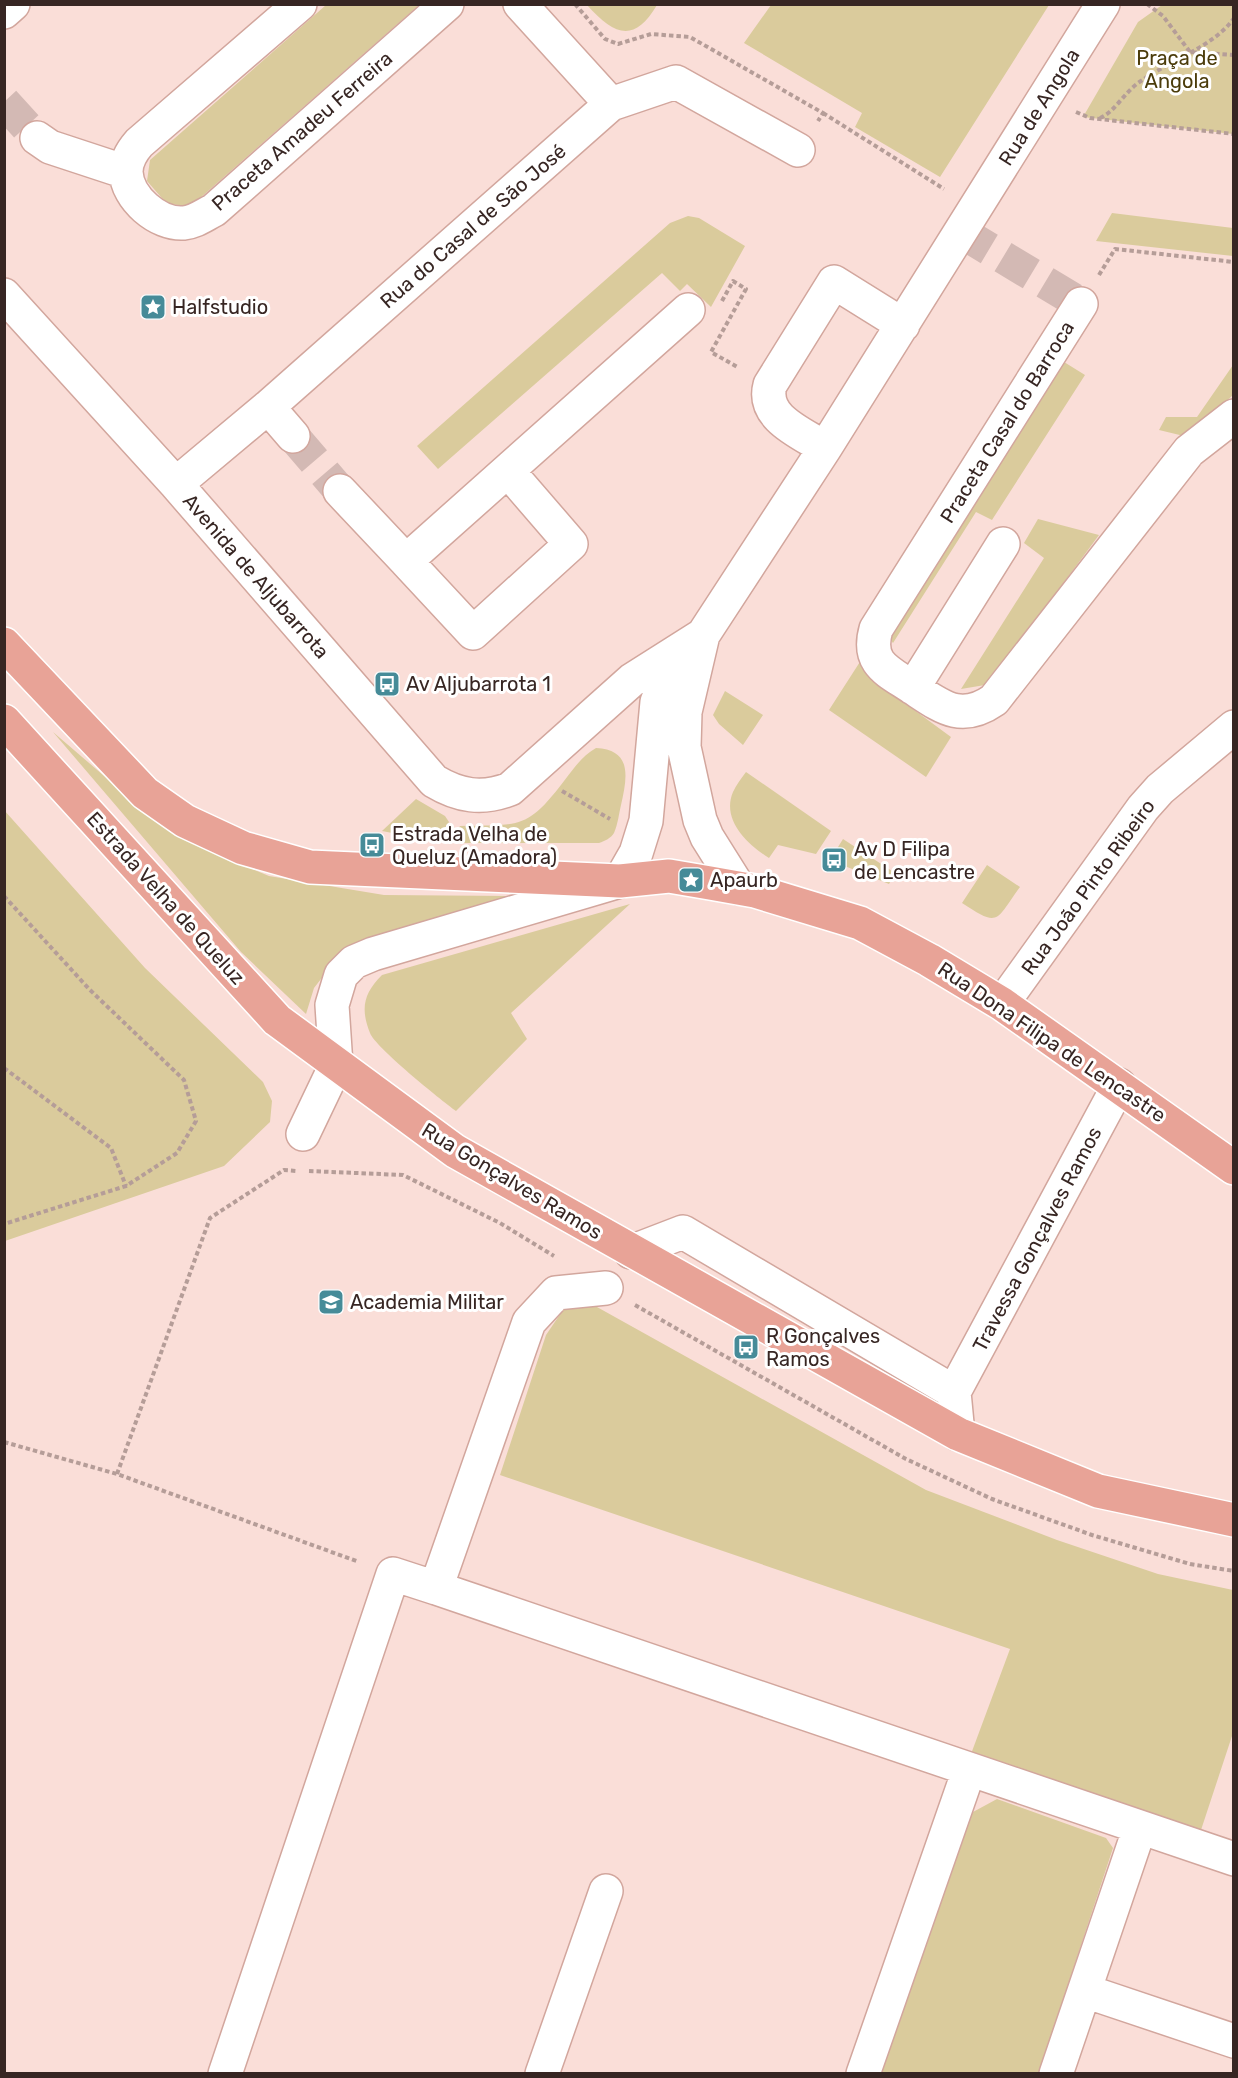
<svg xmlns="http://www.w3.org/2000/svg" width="1238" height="2078" font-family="Rubik,sans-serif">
	<rect width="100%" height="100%" fill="#faded8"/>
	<path fill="#dacb9c" d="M326,5h93l-228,201 -24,-2 -20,-23 3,-21z
		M587,5h70c-23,39 -43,30 -70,0z
		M771,5v-1l278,1 -109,172 -85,-50 7,-14 -118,-70z
		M1162,5h71v129l-150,-17 55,-95z
		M1112,213l121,15v28l-137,-15z
		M688,216l11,2 46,28 -34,61 -24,-23 -7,7 -18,-18 -224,196 -21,-23 253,-223z
		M1056,357l29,18 -93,145 -16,-8 -83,131 -6,-7z
		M1233,365v30l-45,42 -29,-7 7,-13h31z
		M1038,519l61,16 -105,142 -9,8 -24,4 83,-131 -20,-15z
		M865,654l22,36 64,47 -25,40 -97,-67z
		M725,691l38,24 -20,30 -24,-21 -6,-9z
		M53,732l64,55 86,61 66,28 115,19 127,1 4,7 -184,63 -17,22 -8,26 -65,-62z
		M596,748c37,2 31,30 25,57 -2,8 -3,19 -7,28 -3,5 -9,8 -15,10h-149l10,-17c60,-2 66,5 104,-45 10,-13 18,-25 32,-33z
		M746,772l85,59 -15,23 -38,-9 -9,13c-21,-13 -48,-38 -36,-66 3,-7 8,-13 13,-20z
		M416,799l29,17 4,6 -8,12 -28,3 -31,-6z
		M4,810l141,158 118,114 9,19 -2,21 -46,44 -219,75z
		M843,839l52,34 -6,11 -59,-24z
		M987,865l33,22c-25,34 -20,41 -58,16z
		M630,904l-119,109 16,26 -71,72c-15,-11 -81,-64 -86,-78 -10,-25 -6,-40 12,-58z
		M588,1302l338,188 131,50 101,34 75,16v143l-32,97 -230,-76 39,-105 -510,-174 46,-140 17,-25z
		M997,1799l109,39 7,10 -74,225 -161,1 82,-240 13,-22z"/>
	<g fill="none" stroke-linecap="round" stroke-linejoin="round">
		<path stroke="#d3b9b4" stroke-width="33" stroke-dasharray="33 16" stroke-linecap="butt" d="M4,102l33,36
			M961,232l120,72
			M293,436l47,55"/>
		<g stroke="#d2a69d" stroke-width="36">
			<path id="minor" d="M300,4l-161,139c-7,8 -13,17 -13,29 1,26 32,53 58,51 11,-1 20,-8 30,-13l233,-206
				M520,4l91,100
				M4,12l9,-8
				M37,138l13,9 76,25
				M4,295l172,189 258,297c25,15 48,19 76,8l122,-109 71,-45
				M268,407l25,29
				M825,448c-23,-15 -64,-30 -55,-63l64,-103 69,43
				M176,484l92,-77 343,-303 65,-22 122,68
				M340,491l66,70 282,-251
				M1003,544l-90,144c29,19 48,35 81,12l195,-249 45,-35
				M406,561l67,72 98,-89 -63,-73
				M913,688c-25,-17 -47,-24 -37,-59l205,-325
				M739,888l-32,-51 -7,-17 -16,-73 1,-35 18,-77 122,-187 278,-444
				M1002,1004l141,-196 17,-19 74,-62
				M303,1134l33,-69 -4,-60 9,-30 13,-13 19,-8 247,-73 16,-28 10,-32 11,-119 13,-33 12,-20
				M631,1252l52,-20 271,160 4,42
				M606,1288l-50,5 -27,29 -93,266 798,271
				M954,1392l165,-307
				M1085,1991l149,50
				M225,2074l168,-500 43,14
				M542,2074l64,-183
				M863,2074l106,-304
				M1056,2074l84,-247"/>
		</g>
		<g stroke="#fff" stroke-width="36">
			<path id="major" d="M4,644l141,149 40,28 58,27 67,19 310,14 49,-5 41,7 45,8 105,32 69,37 73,44 232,164
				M4,721l273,299 178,131 503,283 140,57 136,29"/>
		</g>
		<path stroke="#b59d98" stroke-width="4" stroke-dasharray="4.5 3" stroke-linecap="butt" d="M575,4l30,35 13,5 33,-10 39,3 133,76 -5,8
			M1147,4l16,12 27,36 44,3
			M1076,112l14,6 144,16
			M823,113l121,76
			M1100,118c16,-7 25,-27 41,-37 26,-19 74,-35 93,-63
			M1099,275l16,-26 119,13
			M722,301l11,-20 13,8 -35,63 28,16
			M562,791l48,28
			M4,896l86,94 94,90 12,41 -19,32 -51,33 -122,38
			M4,1068l107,80 15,38
			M309,1171l94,4 97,48 54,33
			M635,1305l271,154 86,40 100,36 98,29 44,7
			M4,1442l113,32 242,88
			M117,1474l93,-256 74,-48 12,1"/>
		<use href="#minor" stroke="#fff" stroke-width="33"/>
		<use href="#major" stroke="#e8a397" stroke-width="33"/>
	</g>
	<defs>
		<g id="sight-square" transform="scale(1.35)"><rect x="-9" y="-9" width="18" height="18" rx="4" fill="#468b98" stroke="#fff"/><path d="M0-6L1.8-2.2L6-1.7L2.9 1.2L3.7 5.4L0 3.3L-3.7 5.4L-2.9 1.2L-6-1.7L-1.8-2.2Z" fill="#fff"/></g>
		<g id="bus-square" transform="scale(1.35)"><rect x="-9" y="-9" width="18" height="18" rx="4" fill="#468b98" stroke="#fff"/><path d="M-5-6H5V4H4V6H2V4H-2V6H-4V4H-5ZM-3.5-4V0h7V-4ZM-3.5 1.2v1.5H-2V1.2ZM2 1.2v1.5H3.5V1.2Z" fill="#fff"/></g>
		<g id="university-square" transform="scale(1.35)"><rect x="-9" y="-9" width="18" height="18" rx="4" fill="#468b98" stroke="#fff"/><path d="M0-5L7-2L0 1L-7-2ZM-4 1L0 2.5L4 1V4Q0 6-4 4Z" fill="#fff"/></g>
	</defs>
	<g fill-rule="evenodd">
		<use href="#sight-square" x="153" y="307"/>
		<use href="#bus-square" x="387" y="684"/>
		<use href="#bus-square" x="372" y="845"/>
		<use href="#bus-square" x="834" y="860"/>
		<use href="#sight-square" x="691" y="880"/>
		<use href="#university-square" x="331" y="1302"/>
		<use href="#bus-square" x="746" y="1347"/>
	</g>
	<g text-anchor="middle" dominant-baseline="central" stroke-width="6" stroke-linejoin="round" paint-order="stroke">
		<g font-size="20" fill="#4b3c0b" stroke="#fff">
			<text x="1177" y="58">Praça de<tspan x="1177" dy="23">Angola</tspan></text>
		</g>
		<g font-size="20" fill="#372623" stroke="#fff">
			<text transform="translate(1039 107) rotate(-58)">Rua de Angola</text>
			<text transform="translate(302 131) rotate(-41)">Praceta Amadeu Ferreira</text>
			<text transform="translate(473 226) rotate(-41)">Rua do Casal de São José</text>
			<text transform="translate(1007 422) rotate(-58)">Praceta Casal do Barroca</text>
			<text transform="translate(256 576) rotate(49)">Avenida de Aljubarrota</text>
			<text transform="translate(1088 887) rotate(-54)">Rua João Pinto Ribeiro</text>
			<text transform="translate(166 898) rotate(48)">Estrada Velha de Queluz</text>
			<text transform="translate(1052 1042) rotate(34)">Rua Dona Filipa de Lencastre</text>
			<text transform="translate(512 1181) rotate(31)">Rua Gonçalves Ramos</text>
			<text transform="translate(1037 1239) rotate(-62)">Travessa Gonçalves Ramos</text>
		</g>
		<g font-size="20" fill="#372623" stroke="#fff" text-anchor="start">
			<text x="172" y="307">Halfstudio</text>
			<text x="406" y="684">Av Aljubarrota 1</text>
			<text x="392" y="834">Estrada Velha de<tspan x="392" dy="23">Queluz (Amadora)</tspan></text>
			<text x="854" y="849">Av D Filipa<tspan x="854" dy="23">de Lencastre</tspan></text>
			<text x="710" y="880">Apaurb</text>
			<text x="350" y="1302">Academia Militar</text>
			<text x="766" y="1336">R Gonçalves<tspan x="766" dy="23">Ramos</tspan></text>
		</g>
	</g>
	<rect width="1238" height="2078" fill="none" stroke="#372623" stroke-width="12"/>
</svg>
